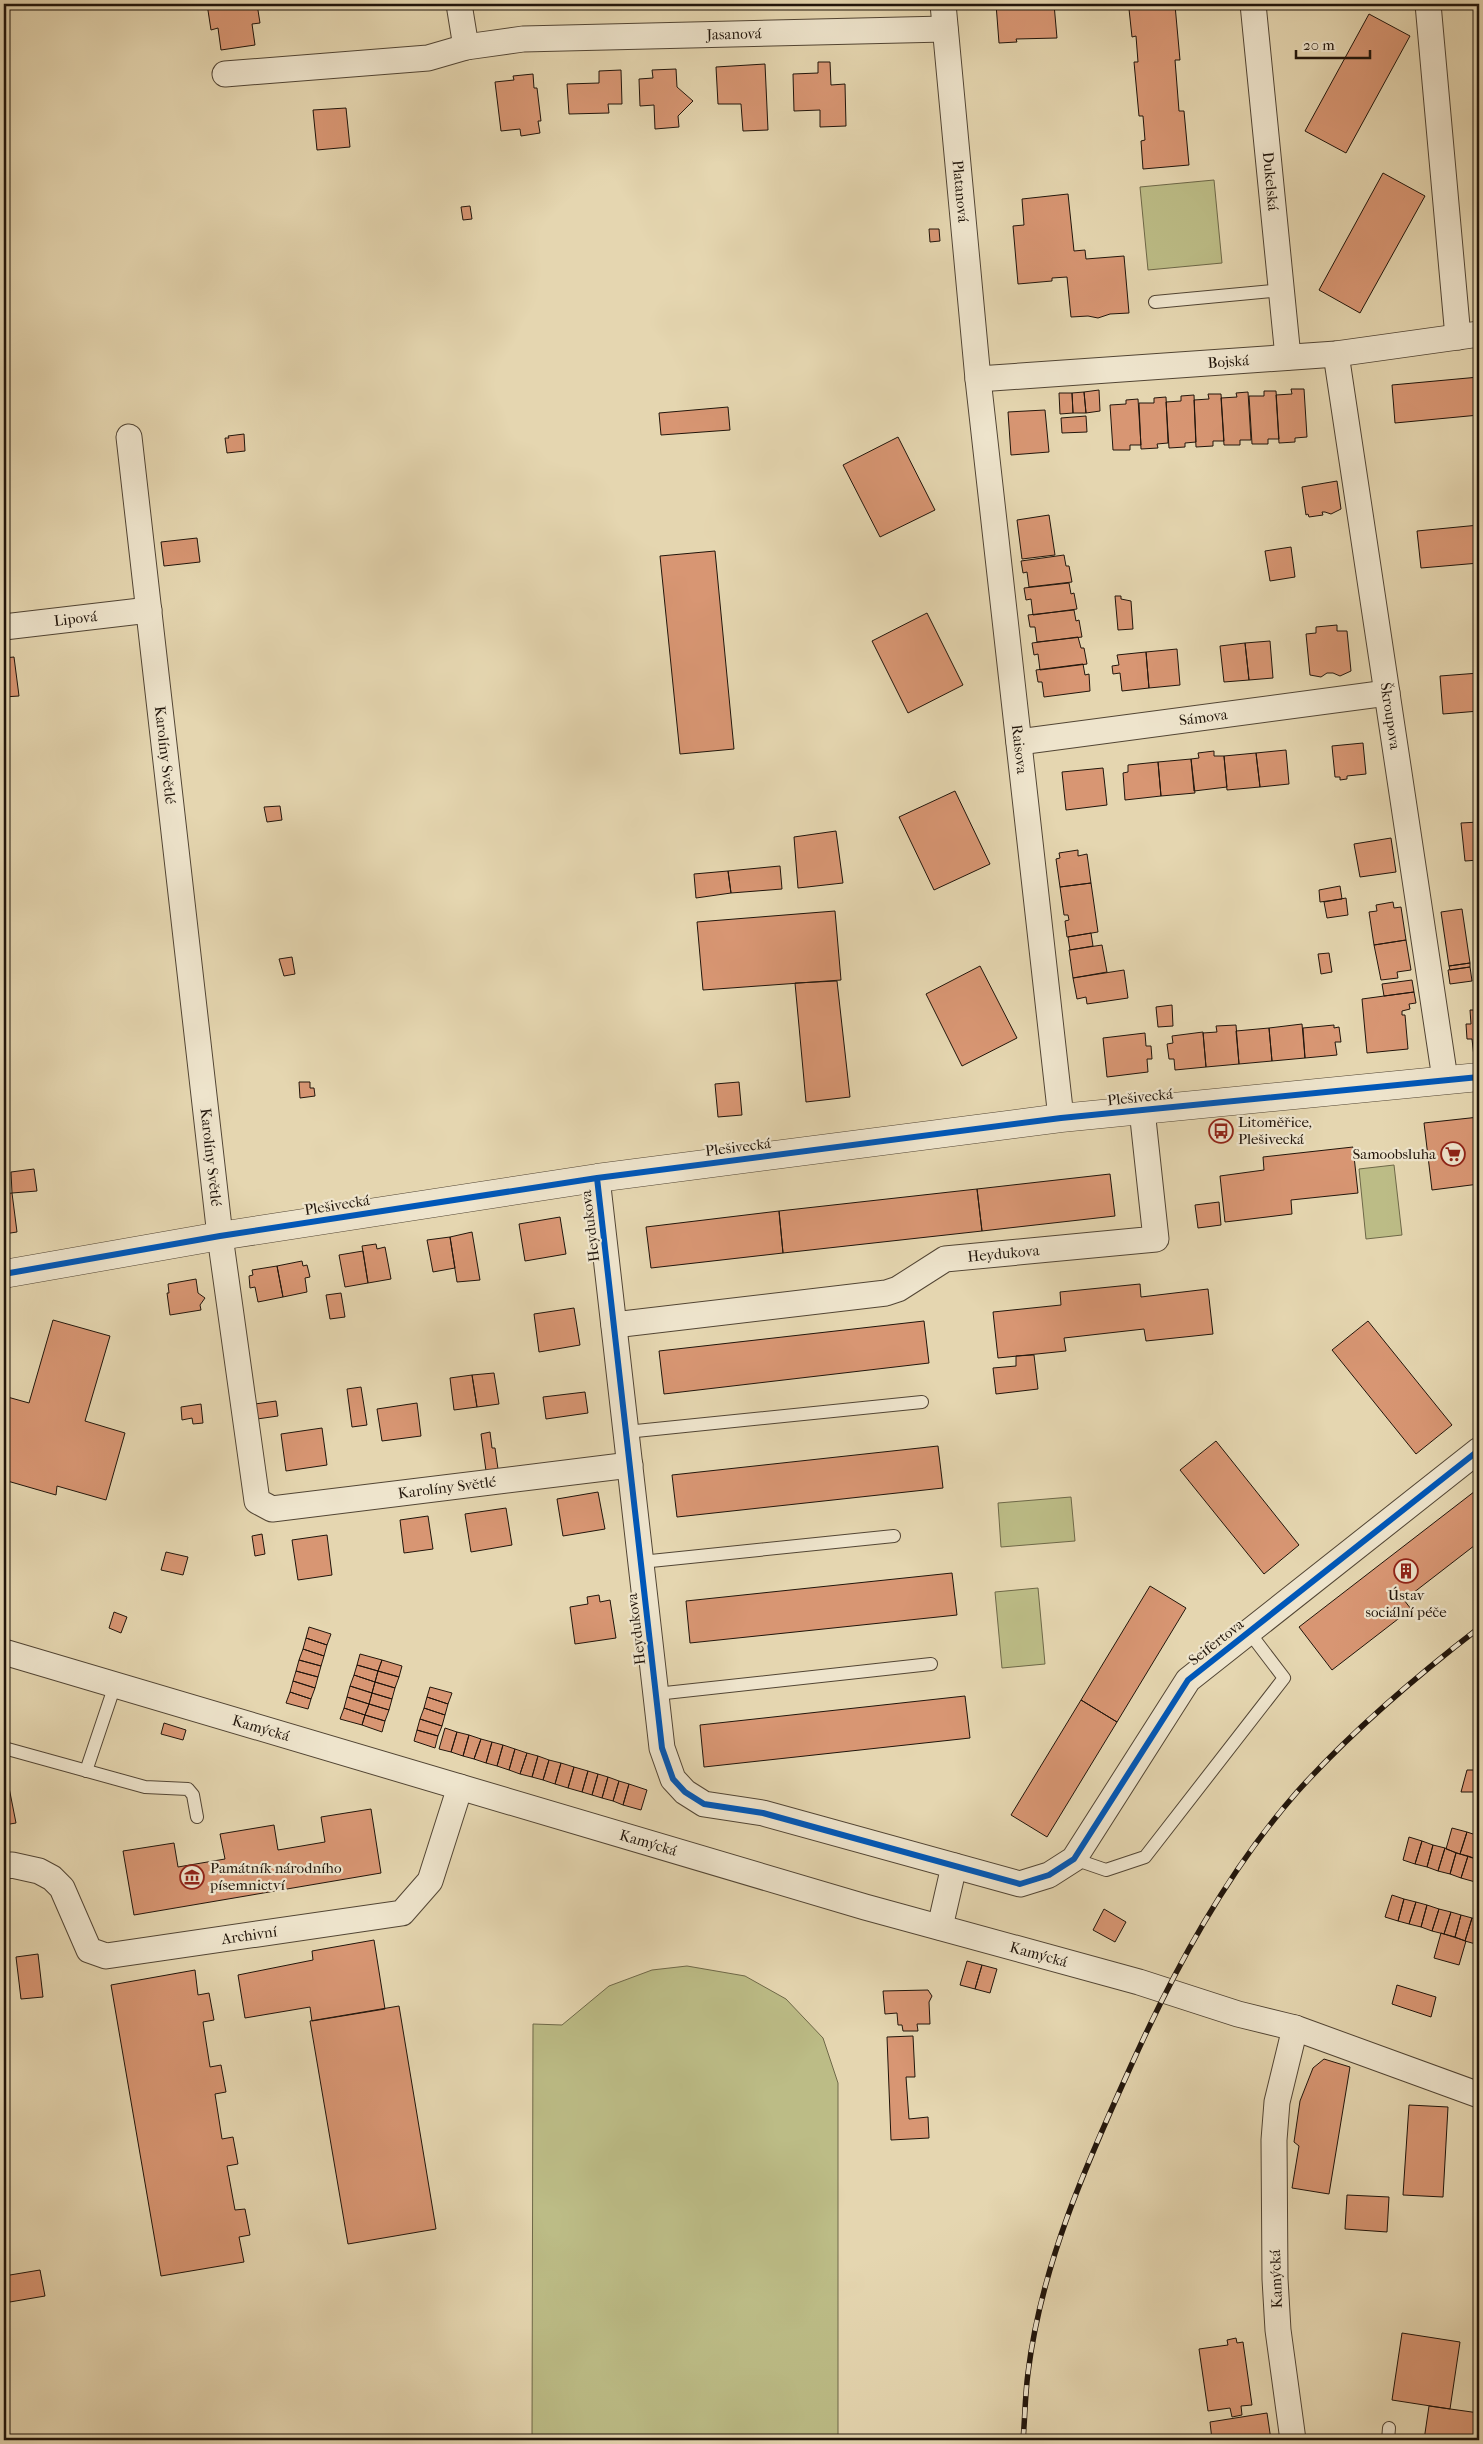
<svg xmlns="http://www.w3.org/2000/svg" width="1483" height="2444" font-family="'IM FELL French Canon',serif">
	<rect width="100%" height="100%" fill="#e5d6b0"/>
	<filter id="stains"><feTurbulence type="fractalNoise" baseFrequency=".004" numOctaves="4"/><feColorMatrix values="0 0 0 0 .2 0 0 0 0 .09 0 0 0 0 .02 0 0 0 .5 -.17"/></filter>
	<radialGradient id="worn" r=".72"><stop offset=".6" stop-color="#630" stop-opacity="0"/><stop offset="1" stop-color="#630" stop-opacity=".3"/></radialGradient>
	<path fill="#bcbc86" stroke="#6e6848" d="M1214,180l8,83 -74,7 -8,-83z
		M1394,1165l8,70 -36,4 -7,-70z
		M1071,1497l4,44 -74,6 -3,-44z
		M1038,1588l7,76 -43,4 -7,-76z
		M687,1966l58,10 41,23 37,39 15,45v357h-306l1,-416 29,1 47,-39 43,-16z"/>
	<path fill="#d89673" stroke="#21150b" d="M207,4h50l3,19 -8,1 3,21 -34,5 -3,-22 -7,2z
		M996,4h58l3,34 -41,1 1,3 -18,1z
		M1175,5l5,55h-5l4,51h5l5,54 -46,4 -2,-28 4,-1 -2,-24h-4l-5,-54h4l-2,-26 -4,1 -3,-28z
		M1369,14l41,22 -64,117 -41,-22z
		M818,62h12l1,23 14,-1 1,42 -26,1v-17l-26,1 -1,-37 25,-1z
		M765,64l3,66 -25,1 -2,-27h-23l-2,-37z
		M676,69l1,18 16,14 -15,15 1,11 -24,2 -1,-24 -14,1 -1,-27 14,-1 -1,-8z
		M621,70l1,34h-14l1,9 -40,1 -2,-30 32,-1v-12z
		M533,74l1,14h3l4,33h-3l2,12 -19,3 -1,-7 -19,2 -6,-49 19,-2 -1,-4z
		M346,108l4,39 -33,3 -4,-40z
		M1383,173l42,23 -65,117 -41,-23z
		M1068,194l6,57 11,-1 1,9 38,-3 5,57 -19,1 -12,4 -10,-2 -17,1 -4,-40 -15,1v3l-34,3 -5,-58 11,-1 -2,-26z
		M470,206l2,13 -9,1 -2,-13z
		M929,229h10l1,12 -10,1z
		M1479,377v38l-84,8 -3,-38z
		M1291,389h13l3,48 -12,1v4l-16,1 -3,-48 16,-1z
		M1099,390l1,21 -14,2 -2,-21z
		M1264,391h12l3,48h-11v5h-16l-3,-48h15z
		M1084,392l2,21h-13l-1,-20z
		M1248,392l3,48h-11v5h-16l-3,-47 16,-1 -1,-4z
		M1059,393h13l1,20 -13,1z
		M1208,394h13l3,47h-11v5l-17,1 -2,-47 15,-1z
		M1194,395l2,47 -11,1v4l-16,1 -3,-46 15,-1v-5z
		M1166,397l2,46 -11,1 1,4 -17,1 -2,-46h15v-5z
		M1138,399l3,46h-11v5h-17l-3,-45 16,-1v-4z
		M728,407l2,23 -69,5 -2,-22z
		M1045,410l4,42 -38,3 -3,-43z
		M1086,416l1,16 -25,1 -1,-15z
		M244,434l1,17 -18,2 -2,-15h4l-1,-2z
		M898,437l37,73 -55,27 -37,-72z
		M1337,481l4,28 -10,5 -6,-2h-3l1,3 -14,2 -1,-3 -2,1 -4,-28z
		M1049,515l6,40 -33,4 -5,-39z
		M1479,525v38l-58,5 -4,-37z
		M197,538l3,24 -36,4 -3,-24z
		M1291,547l4,30 -25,4 -5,-30z
		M715,551l19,198 -54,5 -20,-198z
		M1064,555l2,11h3l3,16 -43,5 -2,-15 -4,1 -2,-12z
		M1069,583l2,11 3,-1 3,16 -44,6 -2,-16 -5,1 -2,-12z
		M1115,596h6v3l10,2 2,28 -15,1z
		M1074,610l2,11 3,-1 3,17 -45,5 -2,-15h-5l-2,-12z
		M927,613l36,72 -55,28 -36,-72z
		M1337,625v6h10l4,40 -11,5 -7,-3h-6l-6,4 -11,-2 -4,-41 10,-1v-6z
		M1078,637l3,11h3l3,16 -47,6 -2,-16 -4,1 -2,-12z
		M1270,641l3,37 -24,2 -4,-37z
		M1245,643l4,37 -25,2 -4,-36z
		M1177,649l3,36 -31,3 -3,-36z
		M1146,652l3,36 -27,3 -2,-18 -7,1 -1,-8 7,-1 -2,-10z
		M14,657l5,39 -15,1v-39z
		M1083,664l2,11 4,-1 1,17 -46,6 -2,-15h-4l-2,-12z
		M1479,673v38l-36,3 -3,-38z
		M1363,743l3,31 -19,2v3l-7,1v-3h-5l-3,-31z
		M1286,750l3,34 -29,3 -4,-34z
		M1214,751v5h10l3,31 -33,4 -3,-32 8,-1 -1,-5z
		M1256,753l4,34 -33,3 -3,-34z
		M1191,759l4,34 -34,3 -3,-34z
		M1158,762l3,34 -36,4 -2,-27 5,-1v-7z
		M1103,768l4,37 -41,5 -4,-38z
		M955,791l35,73 -56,26 -35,-73z
		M280,806l2,14 -15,2 -3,-15z
		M1479,822v38l-14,1 -4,-38z
		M836,831l7,52 -45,5 -4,-51z
		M1391,838l5,34 -36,5 -6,-33z
		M1078,850v6l9,-2 4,29 -31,4 -4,-28 4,-1 -1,-5z
		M780,866l2,23 -51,4 -3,-22z
		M728,871l3,22 -35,5 -2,-24z
		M1091,883l7,49 -31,5 -2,-16 4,-1 -1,-5h-4l-4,-28z
		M1340,886l2,13 -22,3 -1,-12z
		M1346,898l2,17 -21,3 -3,-16z
		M1393,902l1,6 7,-1 5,33 -32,5 -5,-33 8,-1 -1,-6z
		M1462,909l8,54 -21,3 -8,-54z
		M835,911l6,69 -138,10 -6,-68z
		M1091,933l2,13 -23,4 -2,-13z
		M1406,940l5,30 -14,2 1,6 -17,2 -7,-35z
		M1102,945l5,27 -34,6 -4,-28z
		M1329,953l3,19 -11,2 -3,-20z
		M292,957l3,17 -11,2 -5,-17z
		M1470,963v4l-20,3 -1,-4z
		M980,966l37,72 -55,28 -36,-72z
		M1470,967l2,14 -22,3 -2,-14z
		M1124,970l4,28 -41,6 -1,-7 -9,2 -4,-21z
		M1412,980l2,12 -30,4 -2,-12z
		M837,981l13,116 -44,5 -11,-119z
		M1414,992l2,11 -7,1 1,5 -8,2v4h3l3,34 -41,4 -5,-54z
		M1172,1005l1,21 -15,1 -2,-20z
		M1470,1010h9v47h-5l-2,-18h-5l-1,-15h5z
		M1302,1024l3,34 -33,3 -3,-33z
		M1236,1025l3,39 -33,3 -3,-34 14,-1 -1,-6z
		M1334,1025v3l5,-1 2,15h-6l2,13 -32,3 -2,-30z
		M1269,1028l3,33 -33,3 -3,-33z
		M1203,1032l3,35 -31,3 -1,-11h-5l-2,-15 6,-1 -1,-7z
		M1145,1033l1,13h5l1,13h-5l1,13 -41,5 -4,-39z
		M299,1082h11v6h4l1,8 -15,2z
		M739,1082l3,33 -24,2 -3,-33z
		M1479,1117v67l-47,6 -8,-67z
		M1353,1147l5,46 -67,7 1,14 -67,8 -5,-46 44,-6 -1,-13z
		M34,1169l3,22 -25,2 -1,-21z
		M1110,1174l5,42 -133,15 -5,-42z
		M977,1189l5,42 -199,22 -4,-42z
		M12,1193l5,39 -13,2v-40z
		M1219,1202l2,23 -23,3 -3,-23z
		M779,1211l4,42 -132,15 -5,-41z
		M560,1217l6,37 -41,7 -6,-37z
		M472,1232l8,48 -23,2 -7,-45z
		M450,1237l5,31 -22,4 -6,-32z
		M376,1244l1,5 8,-2 6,32 -23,4 -6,-37z
		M363,1251l5,32 -23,4 -6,-32z
		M302,1261l1,5 4,-1 3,12 -5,1 2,14 -24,5 -6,-31z
		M277,1266l6,31 -25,5 -3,-15 -5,1 -1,-12 4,-1 -1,-5z
		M196,1279l2,14 7,5 -5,7 1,5 -31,5 -3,-22h2l-1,-9z
		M1140,1284l1,13 67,-8 5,45 -67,7 -2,-12 -80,9 2,13 -68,7 -5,-46 68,-7 -1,-13z
		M341,1293l4,24 -15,2 -4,-24z
		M574,1308l6,37 -41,7 -5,-38z
		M53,1320l57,16 -25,85 40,12 -19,67 -49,-14 -1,9 -52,-15v-84l25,7z
		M924,1321l5,42 -265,31 -5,-43z
		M1368,1321l84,104 -36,29 -84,-104z
		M1034,1355l4,34 -42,5 -3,-26 23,-2v-10z
		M494,1373l5,31 -22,3 -5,-32z
		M472,1375l5,32 -23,3 -4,-32z
		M361,1387l6,38 -15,2 -5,-38z
		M585,1392l3,21 -42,6 -3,-22z
		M276,1401l2,15 -21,3 -2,-15z
		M417,1403l4,33 -39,5 -5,-32z
		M201,1404l2,19 -10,1 -1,-6 -10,2 -1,-13z
		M322,1428l5,37 -41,6 -5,-37z
		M490,1432l2,16h3l3,21 -12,2 -5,-37z
		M1216,1441l83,104 -35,29 -84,-104z
		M938,1446l5,42 -266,29 -5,-42z
		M1479,1488v54l-75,58 7,9 -79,61 -33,-43z
		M598,1492l7,37 -42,7 -6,-37z
		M506,1508l6,37 -41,7 -6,-38z
		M428,1516l5,33 -29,4 -4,-33z
		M262,1534l3,20 -10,2 -3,-20z
		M327,1535l5,40 -34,5 -6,-40z
		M166,1552l22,5 -5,18 -22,-5z
		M952,1573l5,42 -267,28 -4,-42z
		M1150,1586l36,22 -69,114 -36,-22z
		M599,1595l1,7 10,-2 6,38 -41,6 -5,-37 18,-3 -1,-7z
		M114,1612l13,5 -6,16 -12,-5z
		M309,1627l22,7 -4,11 -21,-7z
		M306,1638l21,7 -3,11 -21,-7z
		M303,1649l21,7 -3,10 -22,-6z
		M360,1654l22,6 -4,11 -21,-6z
		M299,1660l22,6 -3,11 -22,-6z
		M382,1660l20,6 -3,11 -21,-6z
		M357,1665l21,6 -3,11 -21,-7z
		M296,1671l22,6 -3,11 -22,-7z
		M378,1671l21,6 -4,11 -20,-6z
		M354,1675l21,7 -3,11 -22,-7z
		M293,1681l22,7 -4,11 -21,-7z
		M375,1682l20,6 -3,11 -20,-6z
		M350,1686l22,7 -3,11 -22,-7z
		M430,1687l22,6 -4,11 -21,-7z
		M290,1692l21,7 -3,10 -22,-6z
		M372,1693l20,6 -3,11 -20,-6z
		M965,1696l5,42 -266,29 -4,-42z
		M347,1697l22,7 -4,11 -21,-7z
		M427,1697l21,7 -3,11 -21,-7z
		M1081,1700l36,22 -70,115 -36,-22z
		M369,1704l20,6 -4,11 -20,-6z
		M344,1708l21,7 -3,10 -22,-6z
		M424,1708l21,7 -3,11 -22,-7z
		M365,1715l20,6 -3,11 -20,-7z
		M420,1719l22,7 -4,10 -21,-6z
		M164,1723l22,7 -3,10 -22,-6z
		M445,1728l12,4 -6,20 -12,-3z
		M417,1730l21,6 -3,12 -21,-7z
		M457,1732l12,3 -6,21 -12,-4z
		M469,1735l12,4 -7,20 -11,-3z
		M481,1739l11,3 -6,21 -12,-4z
		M492,1742l11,3 -6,21 -11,-3z
		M503,1745l12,4 -6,21 -12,-4z
		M515,1749l12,4 -7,21 -11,-4z
		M527,1753l11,3 -6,21 -12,-3z
		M538,1756l11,4 -6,20 -11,-3z
		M549,1760l12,3 -6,21 -12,-4z
		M4,1762l12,61 -12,2z
		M561,1763l13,4 -6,21 -13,-4z
		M574,1767l14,4 -6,21 -14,-4z
		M1467,1770h12v22h-18z
		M588,1771l10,3 -6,21 -10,-3z
		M598,1774l10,3 -6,21 -10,-3z
		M608,1777l11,4 -6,20 -11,-3z
		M619,1781l10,3 -6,21 -10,-4z
		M629,1784l18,6 -6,20 -18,-5z
		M371,1809l10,64 -247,42 -11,-64 51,-8 4,24 47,-8 -5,-25 54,-9 4,25 47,-8 -4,-25z
		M1452,1828l15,4 -7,22 -14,-5z
		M1467,1832l12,4v24l-19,-6z
		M1409,1837l13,4 -7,23 -12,-4z
		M1422,1841l11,4 -6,22 -12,-3z
		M1433,1845l12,3 -7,23 -11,-4z
		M1445,1848l11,5 -6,21 -12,-3z
		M1456,1853l12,3 -7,22 -11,-4z
		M1468,1856l11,4v23l-18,-5z
		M1392,1895l12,4 -6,22 -13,-4z
		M1404,1899l12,3 -7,22 -11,-3z
		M1416,1902l11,3 -6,22 -12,-3z
		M1427,1905l12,4 -7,22 -11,-4z
		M1104,1909l22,13 -11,20 -22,-12z
		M1439,1909l12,3 -7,22 -12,-3z
		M1451,1912l10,3 -6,22 -11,-3z
		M1461,1915l11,3 -7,23 -10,-4z
		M1472,1918l7,2v25l-14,-4z
		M1441,1933l25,8 -7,24 -25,-7z
		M374,1940l11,69 -73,12 -2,-14 -65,11 -7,-43 75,-15 -1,-9z
		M38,1954l5,43 -22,2 -5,-42z
		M967,1961l15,4 -7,24 -15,-4z
		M982,1965l15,4 -7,24 -15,-4z
		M195,1970l3,25 11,-2 5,27 -11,2 7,45 11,-2 5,27 -11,2 7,45 11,-2 5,27 -11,2 8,44 10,-1 5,26 -11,2 5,25 -83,14 -50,-291z
		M1397,1985l39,12 -5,20 -39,-13z
		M928,1990l4,6 -3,6 1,22h-13l1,7h-15l-1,-6h-4l-1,-12 -12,1 -2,-23z
		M399,2006l37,223 -88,15 -38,-223z
		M913,2036l2,41h-9l3,42 19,-2 1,21 -38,2 -4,-103z
		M1324,2059l26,8 -21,127 -37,-6 7,-42 -5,-4 6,-41 13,-33z
		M1409,2105l39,2 -5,90 -40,-2z
		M1347,2195l42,2 -2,35 -42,-3z
		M40,2270l5,26 -41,7v-27z
		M1402,2333l58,9 -10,67 -58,-9z
		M1236,2338l1,5 6,-1 9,63 -11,1 1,9 -10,2 -2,-9 -22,3 -9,-62 29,-4 -1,-5z
		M1429,2406l50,7v27h-55z
		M1267,2413l4,27h-59l-2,-18z"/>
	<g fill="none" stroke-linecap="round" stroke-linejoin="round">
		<g stroke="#524534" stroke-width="14">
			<path id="service" d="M1155,302l128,-12
				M626,1432l296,-30
				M641,1562l253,-26
				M656,1694l275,-30
				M4,1748l141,39 43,2 5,6 4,22
				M86,1771l29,-86
				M1074,1859l32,11 39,-13 139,-179 -35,-46
				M1388,2440l1,-12"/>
		</g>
		<g stroke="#524534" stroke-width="27">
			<g id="minor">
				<path d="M459,4l7,43"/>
				<path id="s1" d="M943,4l35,375 83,739"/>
				<path id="s2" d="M1253,4l35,353"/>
				<path d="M1428,4l30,333"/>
				<path id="s3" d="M225,74l203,-16 38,-11 57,-8 422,-10"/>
				<path id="s4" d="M1336,354l109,725"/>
				<path id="s5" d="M978,379l358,-25 143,-20"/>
				<path id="s6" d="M129,437l91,799 37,265 15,8 358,-44"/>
				<path id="s7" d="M4,627l145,-17"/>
				<path id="s8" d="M1019,742l368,-49"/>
				<path d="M597,1178l65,570 11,31 12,13 19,12 59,9 257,71 29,-9 25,-16 114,-179 291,-230"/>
				<path id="s9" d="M614,1325l272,-32 12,-4 47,-30 211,-20 -14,-129"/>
				<path id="s10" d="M4,1652l861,255 274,75 99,32 57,14 184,67"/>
				<path id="s11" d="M4,1866l8,-1 27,6 13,7 10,10 27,62 17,6 296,-43 28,-32 30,-94"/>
				<path d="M940,1927l14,-61"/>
				<path d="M1293,2440l-15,-110 -3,-51 -1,-139 3,-38 18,-74"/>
			</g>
		</g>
		<g stroke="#524534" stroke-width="29">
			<path id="tertiary" d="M4,1274l216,-38 377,-58 464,-60 418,-41"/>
		</g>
		<use href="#service" stroke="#eee4cc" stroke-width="12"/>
		<use href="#minor" stroke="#eee4cc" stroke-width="25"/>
		<use href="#tertiary" stroke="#eee4cc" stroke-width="28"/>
		<g stroke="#21150b" stroke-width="5.5">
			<path id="rail" d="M1023,2440c2,-22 2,-45 5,-67 13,-107 58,-208 102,-305 44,-98 96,-195 167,-276 55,-61 117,-114 182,-164"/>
		</g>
		<use href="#rail" stroke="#eee4cc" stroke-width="4" stroke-dasharray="11" stroke-linecap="butt"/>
		<g stroke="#eee4cc" stroke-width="9">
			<path id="cycleway" d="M597,1178l65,570 11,31 12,13 19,12 59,9 257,71 29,-9 25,-16 114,-179 291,-230
				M4,1274l216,-38 377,-58 464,-60 418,-41"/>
		</g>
		<use href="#cycleway" stroke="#0057b8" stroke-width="6"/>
	</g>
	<defs>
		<g id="bus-ring" transform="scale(1.25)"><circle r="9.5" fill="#eee4cc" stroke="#8f2418" stroke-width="1.5"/><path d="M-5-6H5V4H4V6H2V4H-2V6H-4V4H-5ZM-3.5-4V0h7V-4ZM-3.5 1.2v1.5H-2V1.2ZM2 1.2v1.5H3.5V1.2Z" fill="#8f2418"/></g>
		<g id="supermarket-ring" transform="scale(1.25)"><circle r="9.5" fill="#eee4cc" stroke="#8f2418" stroke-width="1.5"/><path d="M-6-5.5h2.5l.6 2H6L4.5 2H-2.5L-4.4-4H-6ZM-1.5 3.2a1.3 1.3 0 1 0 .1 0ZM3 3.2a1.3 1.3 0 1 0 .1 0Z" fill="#8f2418"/></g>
		<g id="building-ring" transform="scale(1.25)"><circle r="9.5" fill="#eee4cc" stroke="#8f2418" stroke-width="1.5"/><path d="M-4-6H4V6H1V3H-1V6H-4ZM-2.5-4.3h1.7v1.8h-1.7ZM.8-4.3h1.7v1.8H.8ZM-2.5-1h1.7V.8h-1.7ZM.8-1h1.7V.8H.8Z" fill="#8f2418"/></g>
		<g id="museum-ring" transform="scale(1.25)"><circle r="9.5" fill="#eee4cc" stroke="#8f2418" stroke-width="1.5"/><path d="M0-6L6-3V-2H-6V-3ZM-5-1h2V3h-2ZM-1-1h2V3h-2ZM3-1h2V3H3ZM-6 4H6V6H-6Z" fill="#8f2418"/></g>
	</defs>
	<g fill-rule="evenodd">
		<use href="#bus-ring" x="1221" y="1131"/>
		<use href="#supermarket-ring" x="1453" y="1154"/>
		<use href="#building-ring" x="1406" y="1571"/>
		<use href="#museum-ring" x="192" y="1877"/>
	</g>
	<g text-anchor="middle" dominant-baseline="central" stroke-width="4.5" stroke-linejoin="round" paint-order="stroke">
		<g font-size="15" fill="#21150b" stroke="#eee4cc">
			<text stroke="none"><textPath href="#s3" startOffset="512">Jasanová</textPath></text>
			<text stroke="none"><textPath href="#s2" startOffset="178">Dukelská</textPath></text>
			<text stroke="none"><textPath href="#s1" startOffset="188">Platanová</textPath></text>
			<text stroke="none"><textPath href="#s5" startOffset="251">Bojská</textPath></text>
			<text stroke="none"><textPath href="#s7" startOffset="72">Lipová</textPath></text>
			<text stroke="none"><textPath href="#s4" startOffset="366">Škroupova</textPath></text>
			<text stroke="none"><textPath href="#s8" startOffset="186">Sámova</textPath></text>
			<text stroke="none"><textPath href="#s1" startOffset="749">Raisova</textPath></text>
			<text stroke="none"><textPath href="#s6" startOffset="320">Karolíny Světlé</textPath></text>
			<text transform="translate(1140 1097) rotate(-6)">Plešivecká</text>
			<text transform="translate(738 1147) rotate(-7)">Plešivecká</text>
			<text stroke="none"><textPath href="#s6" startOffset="725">Karolíny Světlé</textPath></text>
			<text transform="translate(337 1205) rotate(-9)">Plešivecká</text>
			<text transform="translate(590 1226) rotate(-97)">Heydukova</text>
			<text stroke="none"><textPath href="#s9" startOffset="401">Heydukova</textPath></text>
			<text stroke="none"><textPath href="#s6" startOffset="1265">Karolíny Světlé</textPath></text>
			<text transform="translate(636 1629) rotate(-97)">Heydukova</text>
			<text transform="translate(1216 1642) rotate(-38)">Seifertova</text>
			<text stroke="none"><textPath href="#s10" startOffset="268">Kamýcká</textPath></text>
			<text stroke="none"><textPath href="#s10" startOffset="672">Kamýcká</textPath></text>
			<text stroke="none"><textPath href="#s11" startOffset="295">Archivní</textPath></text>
			<text stroke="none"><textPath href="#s10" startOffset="1078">Kamýcká</textPath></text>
			<text transform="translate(1276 2279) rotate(-92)">Kamýcká</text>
		</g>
		<g font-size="15" fill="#21150b" stroke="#eee4cc" text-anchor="start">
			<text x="1238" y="1122">Litoměřice,<tspan x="1238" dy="17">Plešivecká</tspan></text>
			<text x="1436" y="1154" text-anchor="end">Samoobsluha</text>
			<text x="1406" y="1595" text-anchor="middle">Ústav<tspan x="1406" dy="17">sociální péče</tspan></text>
			<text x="210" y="1868">Památník národního<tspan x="210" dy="17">písemnictví</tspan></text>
		</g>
	</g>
	<rect width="1483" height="2444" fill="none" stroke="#e5d6b0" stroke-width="20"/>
	<rect x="5" y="5" width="1473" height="2434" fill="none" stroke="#21150b" stroke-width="2.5"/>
	<rect x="10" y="10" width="1463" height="2424" fill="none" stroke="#21150b"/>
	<path d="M1296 50v8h74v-8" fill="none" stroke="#21150b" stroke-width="2.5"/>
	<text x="1303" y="50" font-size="15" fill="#21150b" stroke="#eee4cc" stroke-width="4" paint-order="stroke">20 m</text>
	<rect width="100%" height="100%" filter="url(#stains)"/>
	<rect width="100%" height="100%" fill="url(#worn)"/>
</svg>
